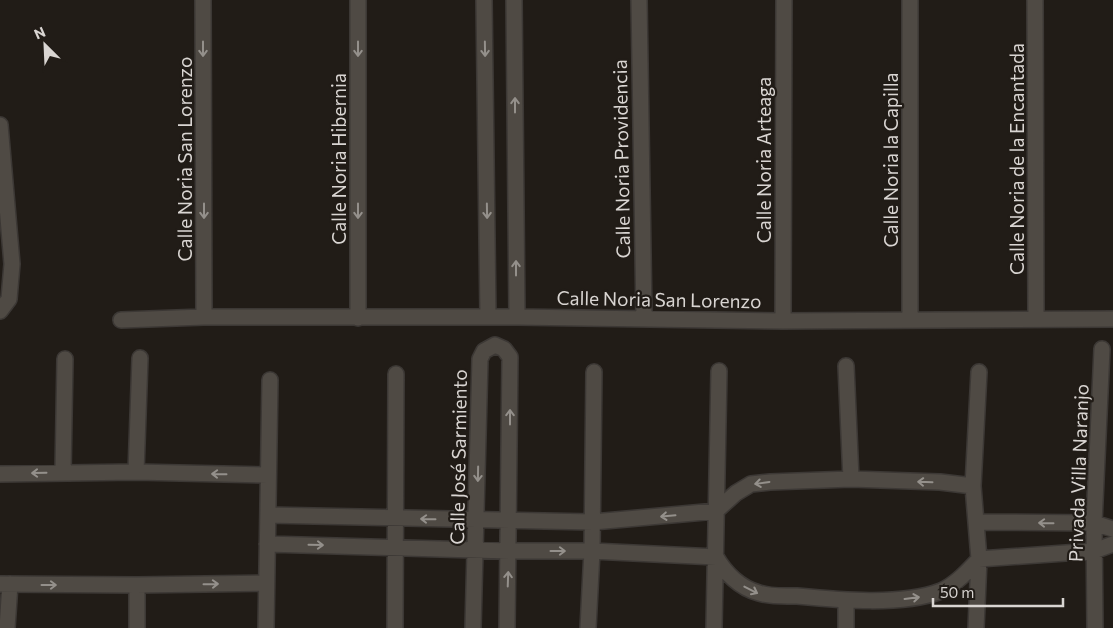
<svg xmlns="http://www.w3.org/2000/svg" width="1113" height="628" font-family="Commissioner,sans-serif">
	<rect width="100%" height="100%" fill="#211c17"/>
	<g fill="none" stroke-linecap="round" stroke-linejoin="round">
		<g stroke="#3c3835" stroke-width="18">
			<path id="minor" d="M203,0l1,317
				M484,0l4,317
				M514,0l3,317
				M639,0l5,317
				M910,0v320
				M1035,0l1,319
				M0,125l12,139 -3,35 -9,12
				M358,318v-318
				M121,320l83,-3h313l266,4 330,-2
				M783,321l1,-321
				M846,366l5,113
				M136,472l4,-114
				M63,473l2,-114
				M0,474l136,-2 132,3
				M268,515l325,7 123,-11 20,-18 15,-9 19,-2 81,-3 89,3 33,4
				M976,522l118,1 19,6
				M267,544l242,7h83l124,6c9,16 24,31 43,36 11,4 26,3 38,3 42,4 105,10 144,-5 15,-7 27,-20 38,-32l115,-8 19,-7
				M0,584l137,1 129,-2
				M137,585v43
				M7,628l3,-44
				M266,628l4,-248
				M395,628l1,-254
				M473,628l7,-269 4,-8 11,-6 9,4 6,8 -3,271
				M588,628l4,-77 2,-179
				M714,628l5,-257
				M846,628v-28
				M976,628l3,-69 -6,-73 6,-114
				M1095,628l-1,-105 8,-174"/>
		</g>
		<use href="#minor" stroke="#4f4a44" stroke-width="15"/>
	</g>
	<defs><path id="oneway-shaft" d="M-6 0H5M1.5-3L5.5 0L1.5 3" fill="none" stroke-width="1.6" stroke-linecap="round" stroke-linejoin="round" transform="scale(1.25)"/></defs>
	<g stroke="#94908b">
		<use href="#oneway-shaft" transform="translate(203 49) rotate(90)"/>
		<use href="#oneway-shaft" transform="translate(358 49) rotate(90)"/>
		<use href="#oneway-shaft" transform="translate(485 49) rotate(89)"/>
		<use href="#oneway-shaft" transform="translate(515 105) rotate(-90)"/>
		<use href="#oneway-shaft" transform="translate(204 211) rotate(90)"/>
		<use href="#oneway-shaft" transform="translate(358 211) rotate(90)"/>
		<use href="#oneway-shaft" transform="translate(487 211) rotate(89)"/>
		<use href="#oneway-shaft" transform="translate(516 268) rotate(-90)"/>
		<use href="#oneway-shaft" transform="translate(510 417) rotate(-90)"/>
		<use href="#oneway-shaft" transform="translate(39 473) rotate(179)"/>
		<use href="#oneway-shaft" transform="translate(219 474) rotate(-179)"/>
		<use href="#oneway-shaft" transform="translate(478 474) rotate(91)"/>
		<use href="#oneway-shaft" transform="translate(925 482) rotate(-178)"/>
		<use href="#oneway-shaft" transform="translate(762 483) rotate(172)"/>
		<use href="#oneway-shaft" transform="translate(668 516) rotate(175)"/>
		<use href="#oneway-shaft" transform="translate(428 519) rotate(-179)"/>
		<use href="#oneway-shaft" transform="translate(1046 523) rotate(-179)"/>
		<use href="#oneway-shaft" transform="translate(316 545) rotate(1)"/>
		<use href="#oneway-shaft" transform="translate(558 551)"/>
		<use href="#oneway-shaft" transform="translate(508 579) rotate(-88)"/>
		<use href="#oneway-shaft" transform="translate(211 584) rotate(-1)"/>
		<use href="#oneway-shaft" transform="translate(49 585)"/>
		<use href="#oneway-shaft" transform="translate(751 590) rotate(27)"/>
		<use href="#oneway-shaft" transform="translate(912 598) rotate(-7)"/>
	</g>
	<g text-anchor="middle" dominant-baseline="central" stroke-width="4.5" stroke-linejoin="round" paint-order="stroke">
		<g font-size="19" fill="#d9d5d2" stroke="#211c17">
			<text transform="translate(184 159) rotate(-90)">Calle Noria San Lorenzo</text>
			<text transform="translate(338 159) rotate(-90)">Calle Noria Hibernia</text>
			<text transform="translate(621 159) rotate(-91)">Calle Noria Providencia</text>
			<text transform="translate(1016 159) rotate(-90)">Calle Noria de la Encantada</text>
			<text transform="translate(763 160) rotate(-90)">Calle Noria Arteaga</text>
			<text transform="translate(890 160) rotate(-90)">Calle Noria la Capilla</text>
			<text transform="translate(659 299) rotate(1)">Calle Noria San Lorenzo</text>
			<text transform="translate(458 457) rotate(-89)">Calle José Sarmiento</text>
			<text transform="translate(1078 473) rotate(-88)">Privada Villa Naranjo</text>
		</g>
	</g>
	<g transform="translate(45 45) rotate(336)" stroke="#211c17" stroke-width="4" paint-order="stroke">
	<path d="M0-4L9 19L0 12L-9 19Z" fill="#d9d5d2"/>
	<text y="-8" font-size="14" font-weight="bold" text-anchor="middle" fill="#d9d5d2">N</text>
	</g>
	<path d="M933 598v8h130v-8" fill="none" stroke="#d9d5d2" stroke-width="2.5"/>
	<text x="940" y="598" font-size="15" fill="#d9d5d2" stroke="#211c17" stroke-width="4" paint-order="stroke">50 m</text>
</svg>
